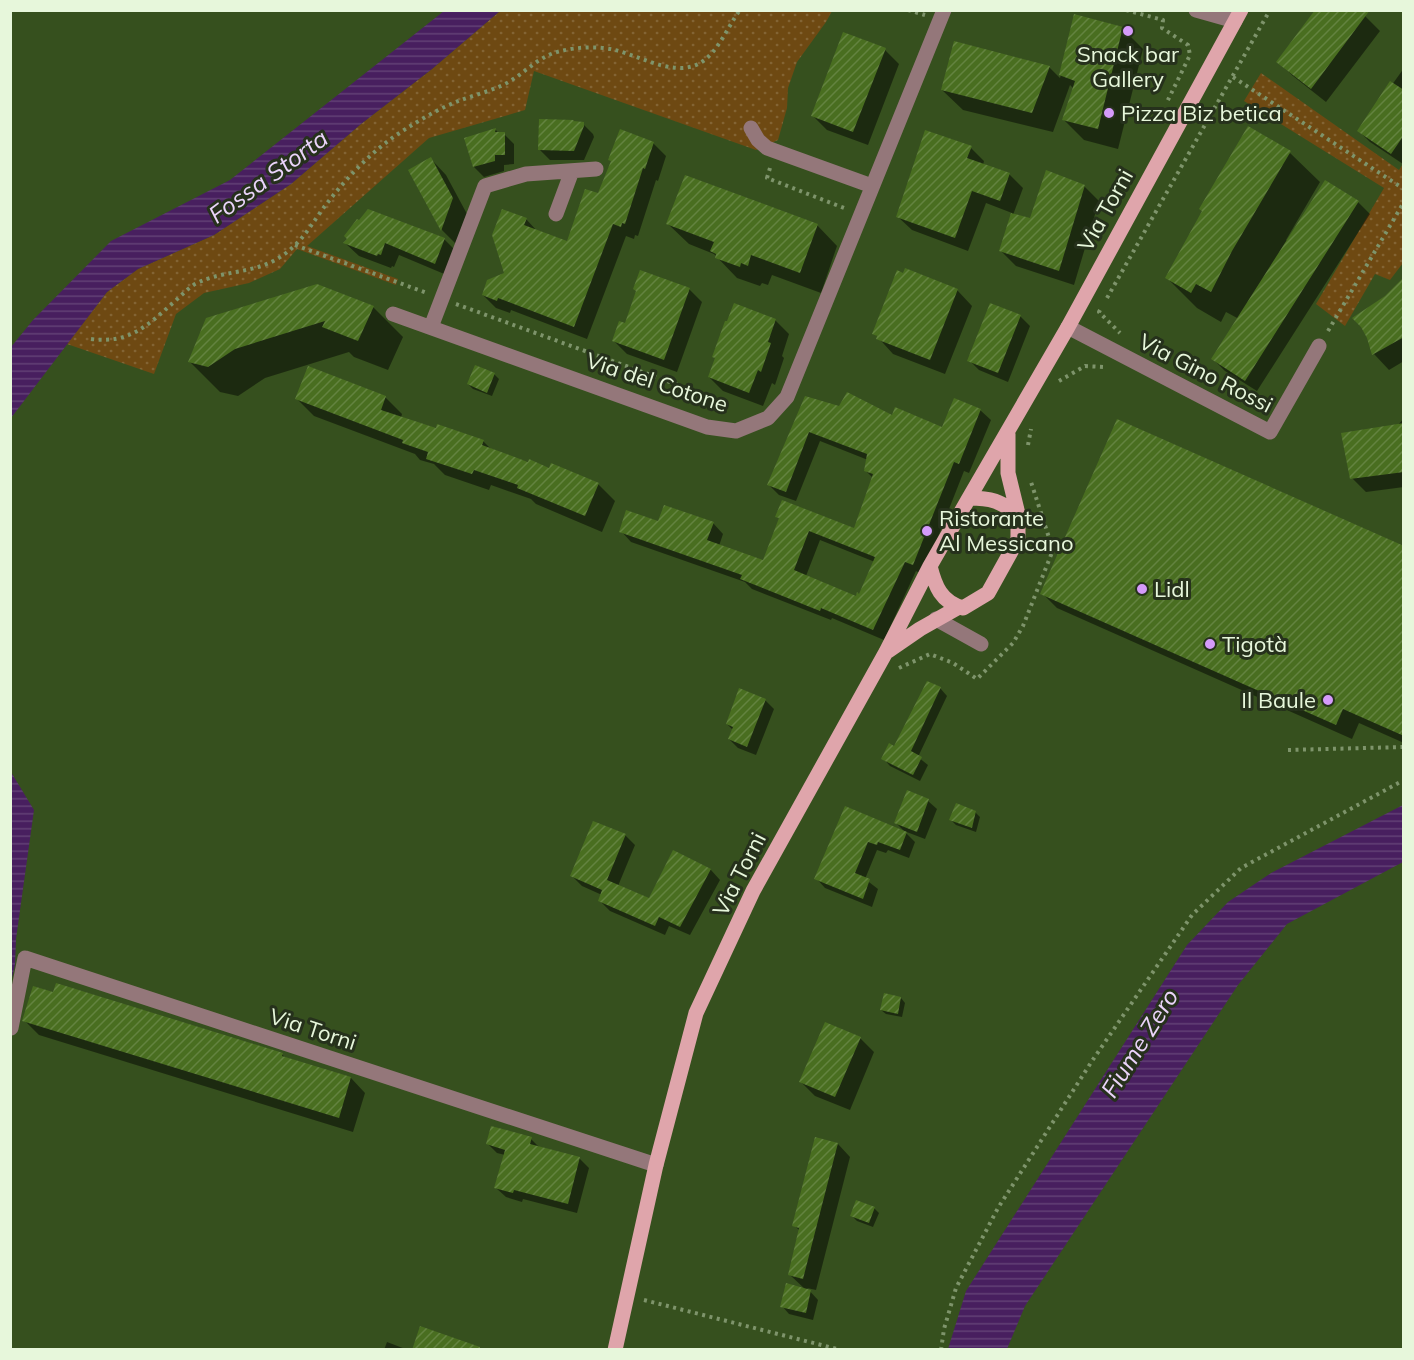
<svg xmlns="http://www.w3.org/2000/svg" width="1414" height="1360" font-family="Mulish,sans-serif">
	<defs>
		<pattern id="park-dots" width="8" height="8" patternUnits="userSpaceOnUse" patternTransform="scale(1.5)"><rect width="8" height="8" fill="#6e4912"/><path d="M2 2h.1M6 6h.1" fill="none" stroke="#836434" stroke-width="1.8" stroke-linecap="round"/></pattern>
		<pattern id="water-rules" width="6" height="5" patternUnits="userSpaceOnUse" patternTransform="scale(1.5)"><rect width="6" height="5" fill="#481f5f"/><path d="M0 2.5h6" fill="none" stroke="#624075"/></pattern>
		<pattern id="building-hatch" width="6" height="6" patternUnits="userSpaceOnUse" patternTransform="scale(1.5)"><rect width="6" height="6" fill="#496e20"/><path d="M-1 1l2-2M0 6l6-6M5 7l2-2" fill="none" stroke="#638340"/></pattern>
	</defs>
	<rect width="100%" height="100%" fill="#36501e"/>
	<path fill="url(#park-dots)" d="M500,11h332l-6,11 -29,40 -9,26 -1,20 -9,32 -22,10 -222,-79 -9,39 -96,28 -122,108 91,33 -2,6 -99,-36 -17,20 -31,14 -45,10 -28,21 -22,60 -87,-30 40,-52 31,-23 76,-34 77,-51 70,-60 71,-55z
		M1261,73l138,97 4,-6v99l-13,17 -15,-6 -30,52 -29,-22 68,-116 -140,-87z"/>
	<path fill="url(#water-rules)" d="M444,11h56l-68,58 -71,55 -70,60 -77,51 -76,34 -31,23 -96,126v-71l22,-27 78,-79 119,-61z
		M11,772l23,38 -18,129 -1,26 -4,17z
		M1403,805v57l-116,62 -49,61 -213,321 -18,43h-59l18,-58 221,-346 41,-43 43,-29z"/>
	<path fill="#0007" fill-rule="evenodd" d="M1076,16l46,12 21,21 -25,100 -34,-9 -20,-20 10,-31 -4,-4 -17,47 -90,-22 -21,-20 107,-23 11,11z
		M1365,16l15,15 -54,71 -33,-26 -15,-14z
		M885,50l14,14 -31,81 -41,-15 -15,-15z
		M1404,68v95l-1,1 -33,-22 -11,-11z
		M583,124l10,10 1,3 -10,23h-34l-10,-10z
		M496,130l3,4h5l10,10v20l-10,1v6l-20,6 -10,-10 -8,-28z
		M653,143l13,13 -8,25 -2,-1 -18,56 -3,-1 -1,4 -8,-3 -39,103 -76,-29 -1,3 -14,-5 -13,-13 23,-21 20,-55 12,13 30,11 31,-48 13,-33z
		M971,148l13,13 -1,4 26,9 14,14 -10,27 18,5 53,-34 15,15 -25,84 -58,-19 -15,-15 11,-38 -26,-10 -18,48 -56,-21 -14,-13z
		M1290,153l30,29 -34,58 2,1 38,-59 32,20 12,12 -113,177 -32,-20 -12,-12 26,-40 -13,-7 -5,10 -24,-14 -30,-30 37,-66z
		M431,159l15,16 21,39 -11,30 -14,-14 -32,-59z
		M668,224l149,1 20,21 -16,47 -49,-18 -4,10 -6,-2 -2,3 -23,-8 -23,-24 -25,-10z
		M444,239l14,14 -9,23 -50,-21 -5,12 -2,-1 -1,2 -32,-12 -14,-13z
		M1404,279v82l-15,9 -15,-16 -6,-16 18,-41z
		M689,289l13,13 -25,70 -50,-18 -13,-13 12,-16z
		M957,290l15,16 -27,68 -52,-20 -19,-21z
		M373,307l30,30 -15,33 -34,-13 -5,-5 -84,26 -27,18 -18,-4 -30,-30 17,-42z
		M1020,316l10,10 -22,56 -29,-12 -10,-10z
		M775,320l14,14 -7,22 2,2 -9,27 -3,-2 -9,23 -40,-15 -14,-14 7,-18 -3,-3z
		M308,368l78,30 16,16 -1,4 36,12 46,11 10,10 105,33 17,17 -13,31 -66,-28 -5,-5 -40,-14 -2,5 -44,-15 -11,-11 -14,-4 -5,-6 -101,-38 -17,-17z
		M494,374l5,5 -7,17 -19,-7 -5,-5z
		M806,398l33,9 104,22 37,-19 11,10 -22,53 -5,-2 -41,104 -7,-4 -32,69 -52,-22 -1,2 -79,-31 -7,-7 -114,-40 -10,-11 38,-8h54l10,11 -4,12 45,16 16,-43 -3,-3 78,14 18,-52 -7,-7 2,-11 -48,-19 -24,60 -17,-6 -10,-10zM820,540l55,22 -15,34 -4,2 -50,-22z
		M1404,418v69l-38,5 -14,-14z
		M1404,548v195l-45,-20 -7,16 -295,-131 -15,-15z
		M940,688l7,8 -29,61 10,8 -8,16 -30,-15 -7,-8 12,-10z
		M765,700l9,9 -18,46 -18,-7 -9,-9 4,-9 -6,-6z
		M928,801l9,8 -12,30 -21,-8 -8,-8z
		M846,808l60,25 9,9 -6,16 -21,-8 -2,3 -9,-3 -12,29 13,10 -6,18 -47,-19 -9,-10z
		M975,812l5,5 -4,15 -20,-7 -5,-5z
		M625,835l10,10 -17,41 32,14 23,-48 38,18 9,10 -30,55 -21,-9 -4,9 -55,-24 -10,-10 2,-6 -20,-9 -10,-10z
		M901,998l4,5 -3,14 -16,-3 -5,-4z
		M24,1020l258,34 4,5 65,19 14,15 -12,39 -314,-97z
		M860,1038l14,14 -24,58 -35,-14 -14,-14z
		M531,1139l10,10 39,10 9,9 -12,45 -54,-14 -1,3 -16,-5 -10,-9 9,-33 -8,-2 -9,-9z
		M838,1144l12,13 -34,133 -9,-2 11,12 -5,20 -24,-6 -7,-8 24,-16 -16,-15 10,-44 -6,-6z
		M874,1208l5,5 -6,14 -16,-6 -5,-5z
		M387,1342l21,8h-24z"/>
	<path fill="url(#building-hatch)" fill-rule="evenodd" d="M1315,10h55l-59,79 -35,-27z
		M1074,14l49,13 -25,102 -36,-9 13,-39 -16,-6z
		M843,32l43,16 -33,84 -42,-16z
		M954,41l96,25 -18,47 -91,-23z
		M1390,81l14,9v45l-13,19 -34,-23z
		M539,119l35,1 -1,1 11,1v4l-10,25 -36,-1z
		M1248,126l43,25 -59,100 -21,41 -15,-8 -5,9 -26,-15 37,-67 -3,-2z
		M496,128l-1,4h10v23h-10v6l-22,6 -9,-29z
		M620,129l34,13 -9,27 -2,-1 -18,56 -3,-1 -1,4 -8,-3 -39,103 -76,-29 -1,3 -15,-6 5,-15 17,-7 -12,-38 10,-26 25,9 -3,7 43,16 18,-52 13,4 13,-32 -3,-1z
		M925,130l47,16 -5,12 43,15 -10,28 -28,-10 -17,47 -59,-21z
		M431,157l22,41 -12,33 -33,-61z
		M1046,170l39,15 -26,86 -60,-20 12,-38 19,5z
		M685,175l133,49 -18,49 -49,-18 -3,11 -7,-3 -1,4 -25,-9 1,-4 -6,-3 4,-9 -48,-18z
		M1325,180l34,21 -114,180 -34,-22z
		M368,209l77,29 -10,26 -50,-21 -4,12 -3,-1 -1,2 -34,-13 4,-4 -3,-3 13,-17 2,1z
		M905,268l53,21 -28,71 -54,-21 1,-3 -5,-2 25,-64 6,3z
		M640,270l50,18 -26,72 -52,-19 7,-20 6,2 11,-32 -3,-2z
		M1404,277v60l-32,18 -5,-17 -6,-11 -9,-9 33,-22z
		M317,284l57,22 -16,35 -36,-14 3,-6 -90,28 -27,18 -20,-5 18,-44z
		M734,303l42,16 -8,23 3,1 -10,29 -3,-2 -9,23 -41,-16 7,-19 -3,-1 13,-36h2z
		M990,303l31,12 -23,58 -31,-12z
		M475,365l20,8 -8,20 -20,-9z
		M308,366l78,30 -5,14 55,18 1,-4 47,16 -2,5 46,17 1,-3 20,9 2,-5 48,20 -14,33 -68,-28 1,-3 -44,-15 -2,4 -46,-15 2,-7 -26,-9 1,-3 -108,-41z
		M847,392l45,23 3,-8 47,20 12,-29 27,11 -22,55 -5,-2 -41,103 -8,-3 -32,68 -52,-22 -1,3 -80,-32 2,-4 -123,-43 7,-22 32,11 6,-16 50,17 -7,18 56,20 16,-42 -4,-1 7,-17 72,28 19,-54 -9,-3 3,-17 -58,-22 -23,60 -19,-7 38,-89 34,10zM809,531l66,26 -16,37 -2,-2 -1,4 -62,-26z
		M1117,419l287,127v190l-61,-27 -7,16 -296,-131z
		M1404,423v49l-54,7 -9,-46z
		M927,681l14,6 -30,64 11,6 -9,18 -32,-16 8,-16 5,3z
		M739,688l27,11 -19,48 -19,-8 5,-12 -7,-3z
		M907,790l22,9 -12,33 -23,-9z
		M956,803l20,8 -4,17 -23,-8z
		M845,806l62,26 -7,18 -22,-8 -1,3 -9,-3 -13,31 15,6 -7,20 -49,-20z
		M593,821l33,13 -19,46 42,18 24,-48 38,19 -31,58 -21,-10 -4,9 -57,-25 4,-11 -32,-14z
		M56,983l227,70 -1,3 69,21 -12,41 -317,-97 11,-35 20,6z
		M884,993l17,4 -3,17 -18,-4z
		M825,1022l36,15 -26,60 -36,-15z
		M491,1126l41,11 -2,7 50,13 -12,47 -54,-14 -1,3 -19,-5 11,-38 -19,-6z
		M815,1137l23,6 -35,136 -15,-4 11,-47 -7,-2z
		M856,1200l19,7 -6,16 -19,-7z
		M786,1283l25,7 -5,23 -26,-6z
		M420,1326l60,21v3h-68z"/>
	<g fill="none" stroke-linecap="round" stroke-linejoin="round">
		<path stroke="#7e946b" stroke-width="4" stroke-dasharray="3 4.5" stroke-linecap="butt" d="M908,10l17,5
			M1126,10l37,10 -1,8 26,17 2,10 -23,47
			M1233,77l171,112
			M770,168l-3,10 77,30
			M295,245l132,48
			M1107,298l163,-288
			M456,304l225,82 -4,11
			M1100,310l-1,2 21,21
			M1328,331l76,-129
			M91,339c38,5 56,-13 83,-37 7,-6 13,-13 21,-18 33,-17 65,-7 97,-36 14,-12 24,-31 36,-46 21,-27 47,-54 76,-72 16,-10 34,-21 52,-28 15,-6 32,-10 47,-17 21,-10 34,-29 58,-34 16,-4 38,-5 54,-1 29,7 68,33 94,6 13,-13 20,-31 31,-46
			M1059,381l26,-15 19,1
			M1028,445l3,-16
			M899,668l31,-14 23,9 24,16 36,-36 10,-17 30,-76 -22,-68
			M1288,750l116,-3
			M644,1300l197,50
			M941,1350l3,-21 12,-41 42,-80 94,-147 100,-146 49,-47 163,-88"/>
		<path stroke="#94777a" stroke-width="15" d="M1196,10l39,11
			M751,128l7,12 9,8 105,38
			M556,214l16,-43
			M393,314l314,113 29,4 32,-13 19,-21 157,-387
			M431,327l54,-141 41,-12 70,-5
			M1068,327l202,105 49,-86
			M936,619l45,25
			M11,1028l14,-70 631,207"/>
		<path stroke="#dfa5ab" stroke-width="15" d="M1008,434v39l10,41
			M969,498l99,-171 173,-317
			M969,498c23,0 30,3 49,16v25l-30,54 -25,15c-22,-6 -28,-22 -33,-42z
			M888,651l32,-22 39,-22
			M615,1350l41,-185 40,-152 57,-122 133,-239 44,-86"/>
	</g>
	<g fill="#d59bfa" stroke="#26311c" stroke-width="2">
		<circle cx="1128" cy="31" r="6"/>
		<circle cx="1109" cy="113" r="6"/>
		<circle cx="927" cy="531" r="6"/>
		<circle cx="1142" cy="589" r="6"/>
		<circle cx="1210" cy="644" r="6"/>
		<circle cx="1328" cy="700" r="6"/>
	</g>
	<g text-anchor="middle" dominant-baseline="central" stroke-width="6" stroke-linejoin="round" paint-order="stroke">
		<g font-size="22" fill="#e7f7db" stroke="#26311c" text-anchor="start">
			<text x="1128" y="54" text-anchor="middle">Snack bar<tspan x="1128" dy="25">Gallery</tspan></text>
			<text x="1121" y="113">Pizza Biz betica</text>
			<text x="939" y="518">Ristorante<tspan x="939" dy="25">Al Messicano</tspan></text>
			<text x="1154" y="589">Lidl</text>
			<text x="1222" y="644">Tigotà</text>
			<text x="1316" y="700" text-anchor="end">Il Baule</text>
		</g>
		<g font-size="22" fill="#e7f7db" stroke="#26311c">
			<text transform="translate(1105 210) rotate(-61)">Via Torni</text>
			<text transform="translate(1206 373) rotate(27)">Via Gino Rossi</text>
			<text transform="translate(657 382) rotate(18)">Via del Cotone</text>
			<text transform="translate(739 874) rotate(-63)">Via Torni</text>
			<text transform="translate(313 1029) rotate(18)">Via Torni</text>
		</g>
		<g font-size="24" font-style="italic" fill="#ebd4fb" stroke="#26311c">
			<text transform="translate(268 176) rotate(-36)">Fossa Storta</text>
			<text transform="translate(1139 1043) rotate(-58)">Fiume Zero</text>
		</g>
	</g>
	<rect width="1414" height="1360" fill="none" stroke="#e7f7db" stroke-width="24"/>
</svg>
